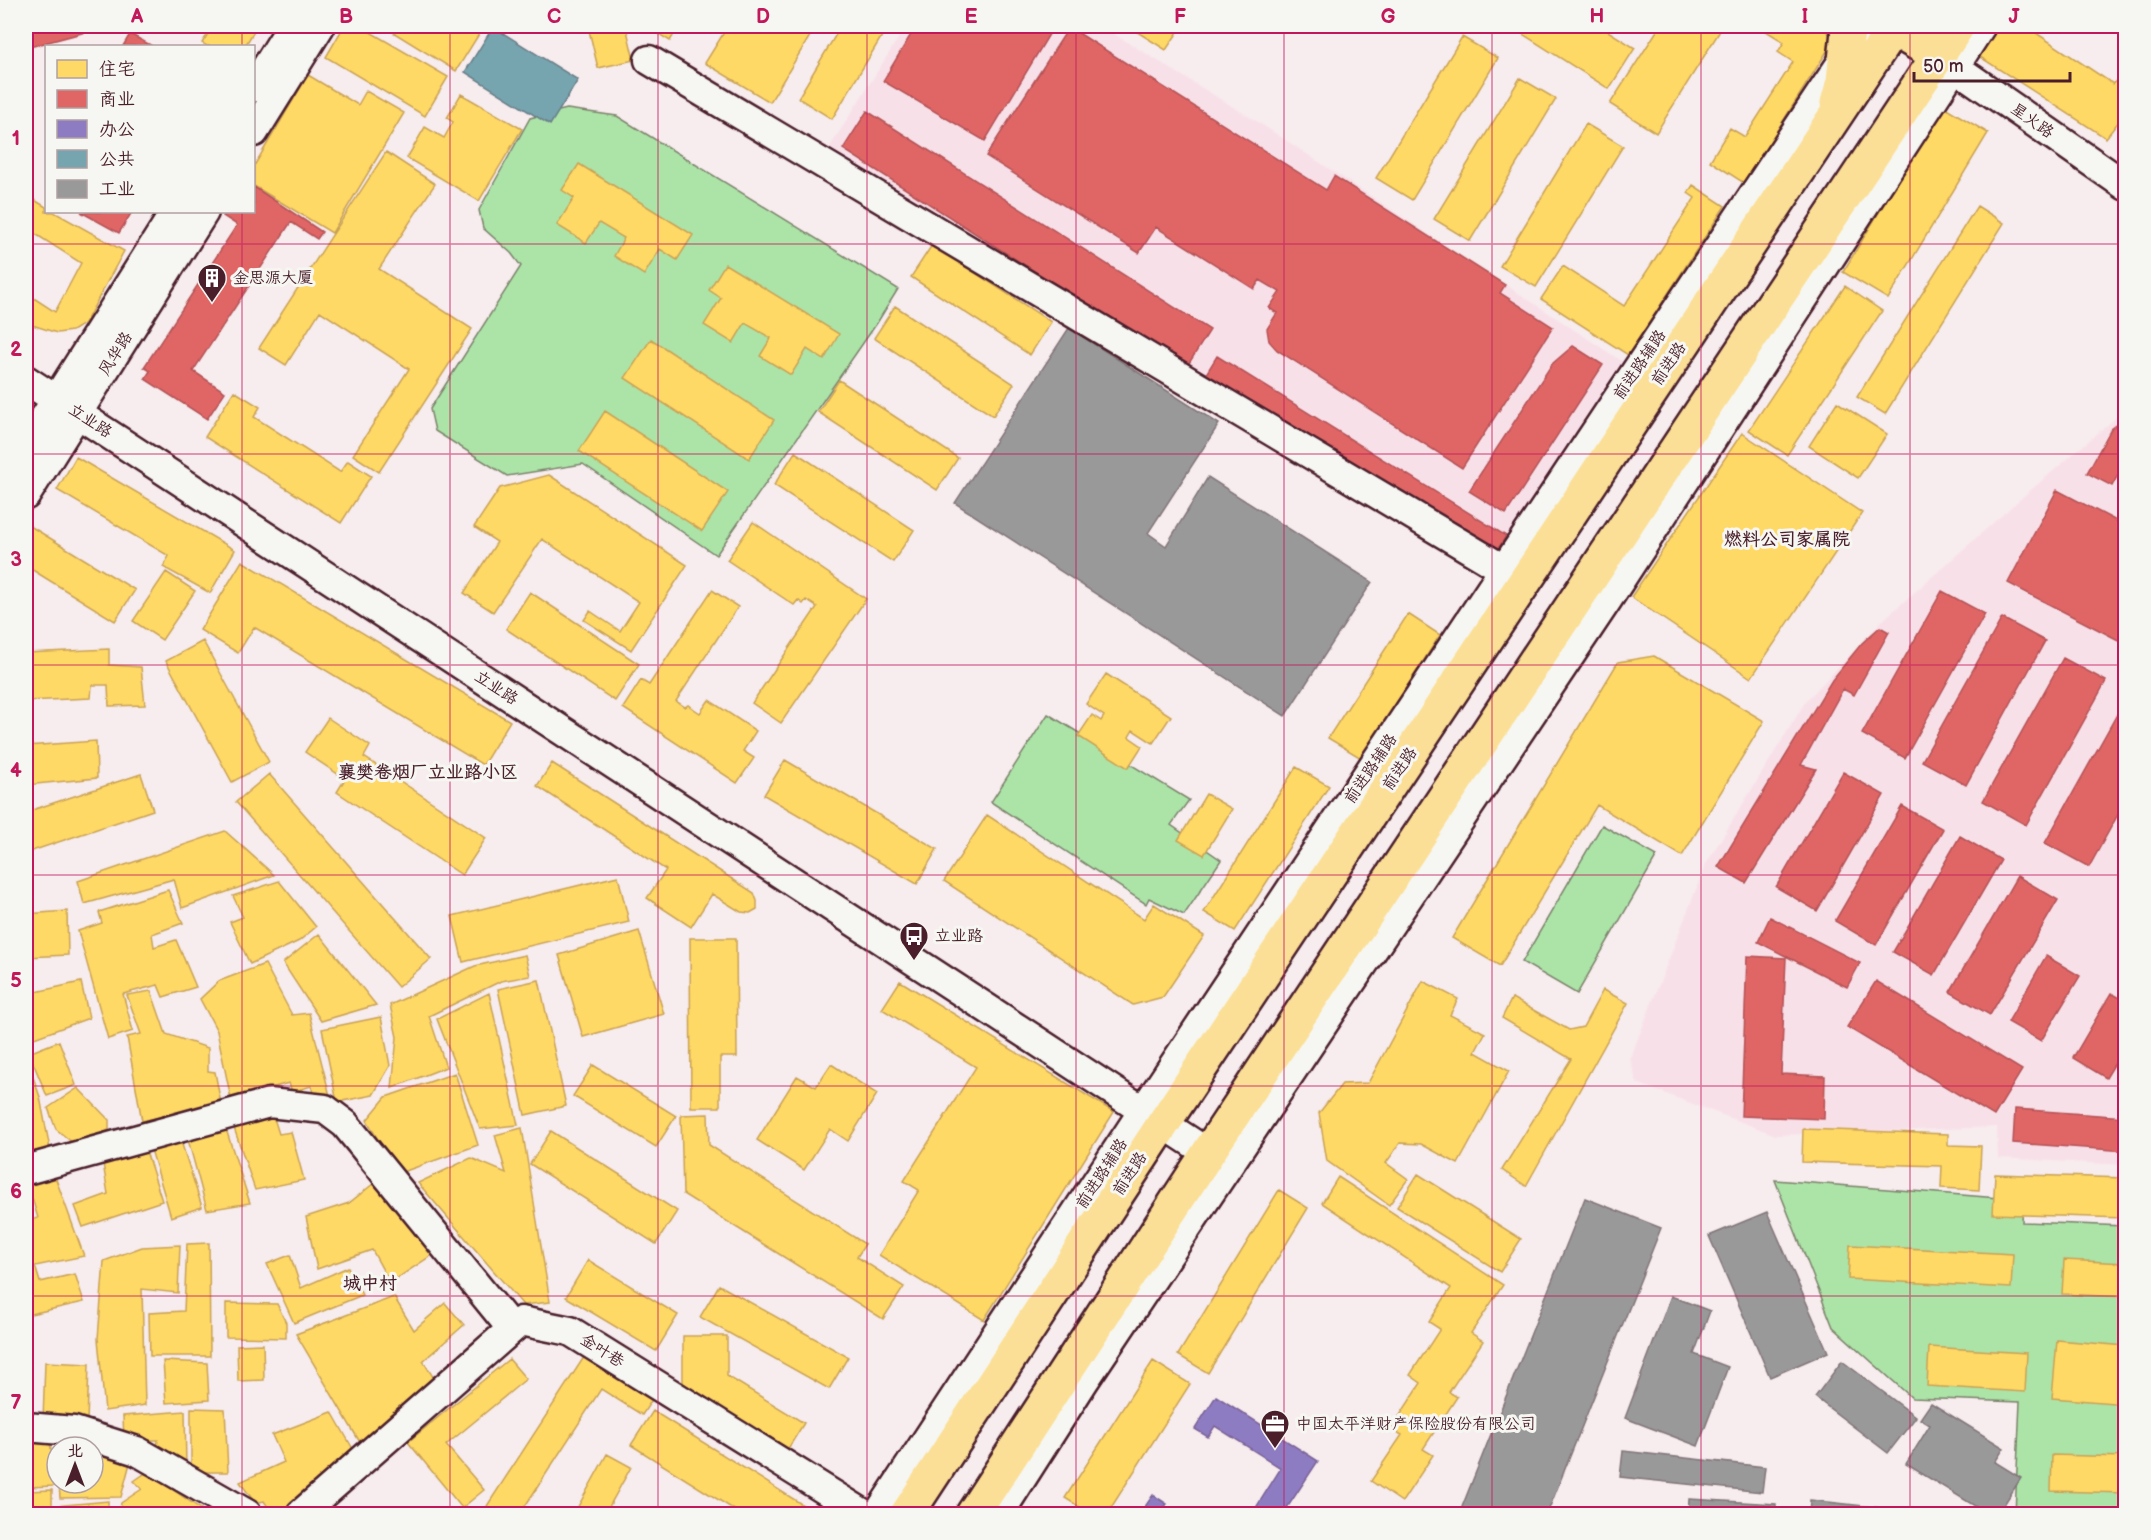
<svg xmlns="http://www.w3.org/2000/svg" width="2151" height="1540" font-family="'Balsamiq Sans','LXGW WenKai TC',sans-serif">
	<rect width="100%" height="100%" fill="#f7ecee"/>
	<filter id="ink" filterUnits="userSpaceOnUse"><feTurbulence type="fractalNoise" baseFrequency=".0167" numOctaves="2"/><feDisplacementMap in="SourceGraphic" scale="12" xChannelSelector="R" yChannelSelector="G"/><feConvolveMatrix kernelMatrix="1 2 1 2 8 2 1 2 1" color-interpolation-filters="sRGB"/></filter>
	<g filter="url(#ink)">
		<path fill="#f8e0e9" d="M906,26h214l-6,8 147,90 365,240 -125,193 -675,-404z
			M2125,410v755l-127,-7 -1,-31 -221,8 -139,-52 -7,-24 76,-195 100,-163 76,-80 136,-120z"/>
		<path fill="#ace4a8" stroke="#7b826a" stroke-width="1.5" d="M567,109l50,7 281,173 -21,34 -161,232 -133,-91 -76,12 -72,-45 -5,-22 91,-143 -10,-13 -28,-25 -4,-18 51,-92z
			M1048,714l141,86 -18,25 50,35 -37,55 -35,-17 -3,6 -155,-102z
			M1602,825l55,31 -80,138 -55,-32z
			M1775,1180l248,20 -1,22 103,4v288h-110l5,-112 -108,-4 -79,-71z"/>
		<path fill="#ffd966" stroke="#c9a154" stroke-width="1.5" d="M213,26h44l-12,20h-38l-5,-3z
			M344,26h16l88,51 -23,39 -99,-59z
			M383,26h82l14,8 -23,37z
			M588,26h38l8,34 -36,8z
			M646,26h33l-9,15z
			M728,26h88l-46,76 -65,-39z
			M841,26h47l-56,93 -34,-21z
			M1133,26h49l-16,24 -35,-22z
			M1510,26h90l35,22 -26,41z
			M1660,26h63l-67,107 -46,-29z
			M1758,26h59l19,11 -92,146 -34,-22 20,-33 15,9 48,-75 -15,-10 6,-10z
			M1995,26h37l-2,3 83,55 13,-15v43l-20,26 -129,-83z
			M1462,37l36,21 -86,142 -36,-22z
			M308,75l50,30 8,-14 38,22 -72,120 -78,-47v-20z
			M1520,78l36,21 -86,142 -36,-22z
			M461,94l61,35 -43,72 -72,-43 18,-31 19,11 9,-16 -6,-4z
			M1943,106l45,27 -100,166 -45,-27z
			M1586,124l37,22 -87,141 -36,-21z
			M386,152l49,32 -56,85 93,60 -93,143 -26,-17 56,-86 -89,-58 -34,54 -27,-17z
			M579,164l114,71 -16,25 -17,-11 -16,26 -30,-19 10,-18 -25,-15 -13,20 -29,-18 17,-27 -12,-8z
			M1693,185l32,21 -97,149 -87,-56 22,-33 61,40 71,-108 -7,-5z
			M26,195l20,12v5h8l70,39 -39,72 -13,8 -15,2 -31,-10v-30l29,19 26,-49 -55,-35z
			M1977,206l27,17 -119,191 -28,-17z
			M932,245l119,77 -21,33 -119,-78z
			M725,264l114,70 -15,26 -17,-11 -16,26 -31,-19 11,-18 -26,-15 -12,20 -29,-18 17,-27 -12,-8z
			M1845,286l37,25 -95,144 -38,-25z
			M895,306l119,78 -21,32 -119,-78z
			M651,339l123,81 -25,39 -124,-81z
			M839,380l119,78 -21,32 -119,-78z
			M234,391l26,16 -6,10 86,55 8,-11 23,15 -30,47 -136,-86z
			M1837,402l50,32 -29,44 -49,-32z
			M605,411l123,81 -26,39 -123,-80z
			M1742,433l120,80 -111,165 -120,-81z
			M795,452l119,78 -21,32 -119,-77z
			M76,457l159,93 -25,43 -47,-26 6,-11 -112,-66z
			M549,475l138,90 -56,85 -47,-30 6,-9 30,20 19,-29 -97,-63 -49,73 -29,-19 33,-51 -23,-15 26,-39z
			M753,522l113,77 -85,124 -29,-20 65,-96 -11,-7 -3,4 -5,-4 -4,5 -67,-45z
			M30,526l105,64 -20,31 -89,-55v-33z
			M242,561l268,160 -27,44 -229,-138 -16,26 -38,-23z
			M166,572l29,19 -33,49 -29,-19z
			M712,590l26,17 -62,94 9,6 3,-2 12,8 9,-13 47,31 -13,20 11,7 -17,25 -114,-75 18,-28 8,5z
			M530,592l109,72 -24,37 -109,-72z
			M1408,614l32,21 -79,123 -33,-20z
			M203,641l66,121 -37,20 -66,-121z
			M109,649v16l32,2 4,38 -36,1 -1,-21h-16l-1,13 -65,3v-48z
			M1654,656l110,65 -82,135 -85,-51 -97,161 -48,-28 166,-276z
			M1106,674l65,42 -18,27 -20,-13 -4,7 13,9 -14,22 -50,-32 14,-21 9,6 3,-5 -18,-12z
			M328,718l42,28 -6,11 122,81 -24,37 -125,-83 8,-13 -40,-27z
			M96,741l1,37 -71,7v-39z
			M785,760l152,89 -20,35 -153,-89z
			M552,763l202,130 3,8v8l-7,4 -9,-1 -29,-18 -21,33 -44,-29 19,-28 -129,-84z
			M1296,767l33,19 -94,145 -31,-19z
			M141,774l12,36 -127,43v-41z
			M269,774l162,185 -33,28 -162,-185z
			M1206,794l26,15 -28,46 -26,-15z
			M987,815l157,104 10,-15 50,32 -41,61 -30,8 -189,-124z
			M225,831l49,44 -92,33 -8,-29 -90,25 -6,-23z
			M618,876l11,46 -166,40 -11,-46z
			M279,881l37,46 -17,14 -49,23 -20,-42 13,-5 -10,-21z
			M168,890l15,33 -31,11 2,13 22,-7 20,47 -33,10 -5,-12 -35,9 10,37 -25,8 -30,-108 24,-8 -3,-11z
			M67,911l1,44 -42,2v-43z
			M639,931l25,83 -81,23 -24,-82z
			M319,934l57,71 -55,16 -38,-58z
			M690,938h46l1,119h-17v50h-29z
			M525,955l5,21 -29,5 -72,35 17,51 -54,21 5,-51 -7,-32 85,-39z
			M265,964l27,51 17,-2 22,87 -14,3 -6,-17 -19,6 -3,-9 -58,16 -14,-68 -17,-32 19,-18z
			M539,980l27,126 -41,9 -27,-126z
			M900,981l214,131 -130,208 -105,-65 40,-65 -15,-9 72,-114 -94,-58z
			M1423,981l35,18 -8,16 35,18 -10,19 34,19 -51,93 -37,-20 -21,-1 -14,20 22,16 -19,26 -62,-44 -8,-48 23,-29 26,-1z
			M81,982l8,36 -63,23v-53l7,-3 3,7z
			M1603,990l25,13 -102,183 -24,-16 69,-111 -69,-41 10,-20 57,32 14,-3z
			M151,991l15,43 42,14v23l7,1 6,32 -79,17 -15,-84 14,-3 -14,-39z
			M489,993l29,132 -38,4 -43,-110z
			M381,1017l9,49 -17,29 -36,7 -15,-73z
			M59,1041l17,44 -29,11 -18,-43z
			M26,1057l14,40 10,52 -24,6z
			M831,1064l46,30 -29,47 -18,-12 -26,41 -47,-30 40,-64 19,11z
			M593,1065l83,51 -20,31 -83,-51z
			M455,1073l23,72 -81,29 -30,-54 19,-23z
			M78,1088l31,32v10l-35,14 -18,-15 -8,-21z
			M272,1112l7,22 12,-2 13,48 -49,10 -23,-68z
			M708,1114l1,31 156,99 -8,13 47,30 -21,32 -200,-125 -2,-79z
			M224,1123l26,80 -43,7 -21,-78z
			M522,1128l28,174 -27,3 -105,-122 53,-25 35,15 -11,-38z
			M1803,1129l145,5v11l33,1 -2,44 -38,-2 1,-22 -140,-4z
			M551,1131l126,80 -21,33 -126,-80z
			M179,1135l23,72 -31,10 -21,-71z
			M144,1145l18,56 -79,26 -8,-21 33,-12 -6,-37z
			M53,1171l31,85 -49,10 5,16 35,-8 9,28 -58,13v-94l12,-3 -12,-40z
			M1418,1174l103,65 -21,33 -103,-65z
			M1995,1174l131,4v40l-133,-4z
			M1338,1177l165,108 -32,48 12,8 -34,51 8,5 -34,52 10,6 -31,47 -31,-21 31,-46 -11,-6 30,-46 -11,-8 30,-46 -11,-7 22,-34 -129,-85z
			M378,1180l60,71 -48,32 -18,-33 -55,19 -11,-52 43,-14z
			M1279,1190l29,18 -100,165 -30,-18z
			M209,1243l1,113h-60l-1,-43 35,-2 3,-67z
			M180,1245l-2,48 -36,-4 3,116 -40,6 -7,-72 6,-78 38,-14z
			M1850,1245l163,9 -2,34 -163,-9z
			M290,1255l11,33 47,-21 14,28 -68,28 -27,-59z
			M588,1260l90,55 -22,36 -90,-54z
			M2064,1260l62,3v34l-64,-3z
			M719,1285l129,72 -19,32 -129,-72z
			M394,1297l20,33 31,-27 19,22 -41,36 14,22 -76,61 -65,-110z
			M226,1303l51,1 9,19v15l-60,-1z
			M683,1336h44v40l77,47 -18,29 -103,-62z
			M2057,1340l69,6v58l-74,-6z
			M263,1344l1,36 -26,1 -1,-36z
			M1929,1347l98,6 -2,39 -98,-6z
			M588,1351l67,44 -13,20 -41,-26 -81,125h-20l-13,-8z
			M509,1359l17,20 -80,66 38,45 -22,18 -54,-66z
			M163,1361l44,2 2,37 -43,3z
			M1153,1361l37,23 -83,130h-16l-26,-16z
			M45,1362l44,2 -2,59 -44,-2z
			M191,1408l34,1 3,63h-37z
			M185,1411l1,58 -30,-13 2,-16h-34l-1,-24z
			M653,1411l150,94 -6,9h-56l-110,-69z
			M332,1412l25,44 -69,58h-15l-9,-13 -9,2 -15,-21 44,-20 -12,-27z
			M26,1439l24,1 5,46 -29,1z
			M57,1442l42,2 31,19 -9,34 -61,1 -1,-15h34v-36h-36z
			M607,1454l24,13 -22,40 14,7h-49z
			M2052,1455l74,2v36l-75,-2z
			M147,1472l61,42h-89l2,-11 21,-14 -8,-8z
			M52,1490v24h-26v-23z
			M108,1501v13h-52l-1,-8z"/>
		<path fill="#e06666" stroke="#b35154" stroke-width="1.5" d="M26,26h77l1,1 -78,21z
			M916,26h138l-69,115 -102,-60z
			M1069,27l257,163 8,-14 171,109 -5,8 53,34 -91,141 -185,-118 -8,-9 -2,-12 10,-16 -8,-5 11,-16 -20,-12 -6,9 -98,-62 -17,26 -153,-97z
			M130,34l22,12h-29z
			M867,111l343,219 -24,38 -343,-219z
			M254,187l68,45 -5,7 -26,-17 -98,149 32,21 -18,27 -62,-40 5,-8 -6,-4 93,-142 -14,-9 3,-4h28z
			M81,212h51l-13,21z
			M1573,346l30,19 -97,149 -37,-23 83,-127z
			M1217,356l289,180 -11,18 -289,-180z
			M2126,418v42l-14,26 -25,-13 24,-44z
			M2057,490l69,36v118l-118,-61z
			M1942,591l43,23 -80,144 -43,-24z
			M2002,618l43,23 -79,144 -44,-24z
			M1880,627l9,5 -35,63 -11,-6 -42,76 15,4 -70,114 -28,-16 114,-187 30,-37z
			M2063,658l43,23 -80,144 -43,-24z
			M2125,700l1,100 -37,67 -44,-24z
			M1843,772l41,23 -67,116 -41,-24z
			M1902,806l41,23 -67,116 -41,-24z
			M1960,836l41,24 -67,115 -41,-23z
			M2017,876l41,24 -68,115 -40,-23z
			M1770,917l90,46 -13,24 -89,-45z
			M1747,956l39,2 -5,116 44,2 -1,43 -83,-3z
			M2046,956l34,20 -39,65 -33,-19z
			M1876,981l146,89 -28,46 -147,-89z
			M2111,993l15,8v44l-20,33 -33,-20z
			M2015,1109l111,8v34l-113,-8z"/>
		<path fill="#8e7cc3" stroke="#7a6095" stroke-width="1.5" d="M1216,1396l102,65 -35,53h-31l29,-46 -66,-42 -7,11 -13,-8z
			M1153,1495l14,9 -7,10h-20z"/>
		<path fill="#76a5af" stroke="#697d87" stroke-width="1.5" d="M493,27l85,53 -28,45 -85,-53z"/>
		<path fill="#999" stroke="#817478" stroke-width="1.5" d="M1069,328l150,96 -71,109 18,13 42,-69 164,105 -87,134 -330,-213z
			M1585,1198l76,30 -114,286h-82l-5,-2z
			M1767,1212l61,140 -58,25 -61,-141z
			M1671,1296l39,15 -16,43 34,13 -30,79 -73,-28z
			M1842,1361l74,56 -28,36 -73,-56z
			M1931,1403l73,45 -9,14 26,16 -23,36h-10l-82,-50 24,-39 -10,-6z
			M1623,1451l142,16 -3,25 -142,-15z
			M1689,1499l87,5v10h-88z
			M1810,1500l126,14h-127z"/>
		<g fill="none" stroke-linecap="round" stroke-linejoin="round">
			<g stroke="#4a1f2b" stroke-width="33">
				<path id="minor" d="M1939,56l187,130
					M649,60l871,519
					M254,87l38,-61
					M254,132l66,-106
					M26,380l1182,773
					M26,447l149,-235
					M26,495l178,-283
					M26,1170l243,-67 56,6 20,15 167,205
					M26,1427l48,4 63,20 110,63
					M301,1514l220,-193 49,10 294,183
					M878,1514l265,-403 723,-1085
					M999,1514l85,-133 522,-779 375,-576"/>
			</g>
			<g stroke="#4a1f2b" stroke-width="38">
				<path id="major" d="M1888,26l51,30
					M1837,103l6,-22 5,-50 -2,-5
					M907,1514l256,-390 732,-1098
					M973,1514l235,-361 750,-1127"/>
			</g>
			<use href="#minor" stroke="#f6f6f2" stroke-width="28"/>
			<use href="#major" stroke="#fbdf96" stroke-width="33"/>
		</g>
	</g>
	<path fill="none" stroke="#c2185b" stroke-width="1.5" stroke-opacity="0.55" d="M242,26v20M450,26v1488M658,26v1488M867,26v1488M1076,26v1488M1284,26v1488M1492,26v1488M1701,26v1488M1910,26v1488M242,212v1302M26,244h2100M26,454h2100M26,665h2100M26,875h2100M26,1086h2100M26,1296h2100"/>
	<defs>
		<g id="building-pin" transform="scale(1.5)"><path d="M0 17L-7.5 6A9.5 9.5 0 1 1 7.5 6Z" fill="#4a1f2b" stroke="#f6f6f2"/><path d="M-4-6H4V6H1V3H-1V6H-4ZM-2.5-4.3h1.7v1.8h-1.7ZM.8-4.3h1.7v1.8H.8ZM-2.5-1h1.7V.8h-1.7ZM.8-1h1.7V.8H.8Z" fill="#fff"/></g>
		<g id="bus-pin" transform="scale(1.5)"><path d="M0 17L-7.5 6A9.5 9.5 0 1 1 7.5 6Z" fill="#4a1f2b" stroke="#f6f6f2"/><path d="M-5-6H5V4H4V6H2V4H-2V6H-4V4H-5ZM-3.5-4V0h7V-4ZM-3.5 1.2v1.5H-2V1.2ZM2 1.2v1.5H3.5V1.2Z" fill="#fff"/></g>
		<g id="office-pin" transform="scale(1.5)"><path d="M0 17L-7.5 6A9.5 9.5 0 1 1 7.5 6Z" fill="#4a1f2b" stroke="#f6f6f2"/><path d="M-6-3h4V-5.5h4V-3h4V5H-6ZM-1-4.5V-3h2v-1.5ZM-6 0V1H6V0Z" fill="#fff"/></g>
	</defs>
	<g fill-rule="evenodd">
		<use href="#building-pin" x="212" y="278"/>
		<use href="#bus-pin" x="914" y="936"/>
		<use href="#office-pin" x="1275" y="1424"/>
	</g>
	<g text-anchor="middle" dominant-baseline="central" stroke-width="6" stroke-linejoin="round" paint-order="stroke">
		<g font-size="16" fill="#4a1f2b" stroke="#f6f6f2">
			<text transform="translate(2032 121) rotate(35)">星火路</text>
			<text transform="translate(116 354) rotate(-58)">风华路</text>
			<text transform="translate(1669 364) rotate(-56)">前进路</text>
			<text transform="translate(1640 365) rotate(-56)">前进路辅路</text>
			<text transform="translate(90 421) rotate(33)">立业路</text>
			<text transform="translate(496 688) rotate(33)">立业路</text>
			<text transform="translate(1371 769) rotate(-56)">前进路辅路</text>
			<text transform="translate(1400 769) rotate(-56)">前进路</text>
			<text transform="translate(1102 1174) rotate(-57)">前进路辅路</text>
			<text transform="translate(1130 1174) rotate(-57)">前进路</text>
			<text transform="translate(602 1351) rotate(32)">金叶巷</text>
		</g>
		<g font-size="16" fill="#4a1f2b" stroke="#f6f6f2" text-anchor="start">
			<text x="233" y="278">金思源大厦</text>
			<text x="935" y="936">立业路</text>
			<text x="1296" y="1424">中国太平洋财产保险股份有限公司</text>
		</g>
		<g font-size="18" font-weight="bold" fill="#4a1f2b" stroke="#f6f6f2">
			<text x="1787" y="539">燃料公司家属院</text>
			<text x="428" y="772">襄樊卷烟厂立业路小区</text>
			<text x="370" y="1283">城中村</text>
		</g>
	</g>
	<rect width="2151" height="1540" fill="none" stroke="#f6f6f2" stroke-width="66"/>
	<rect x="45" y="45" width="210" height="168" fill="#f6f6f2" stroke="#b1a0a2" stroke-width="1.5"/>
	<rect x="57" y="60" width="30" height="18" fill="#ffd966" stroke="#b1a0a2" stroke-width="1.5"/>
	<text x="99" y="75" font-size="18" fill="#4a1f2b">住宅</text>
	<rect x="57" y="90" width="30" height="18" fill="#e06666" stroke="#b1a0a2" stroke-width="1.5"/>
	<text x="99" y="105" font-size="18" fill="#4a1f2b">商业</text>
	<rect x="57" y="120" width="30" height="18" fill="#8e7cc3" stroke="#b1a0a2" stroke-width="1.5"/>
	<text x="99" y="135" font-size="18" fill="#4a1f2b">办公</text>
	<rect x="57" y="150" width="30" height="18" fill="#76a5af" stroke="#b1a0a2" stroke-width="1.5"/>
	<text x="99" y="165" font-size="18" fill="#4a1f2b">公共</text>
	<rect x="57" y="180" width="30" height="18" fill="#999999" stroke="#b1a0a2" stroke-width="1.5"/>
	<text x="99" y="195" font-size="18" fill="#4a1f2b">工业</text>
	<g transform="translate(75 1465)"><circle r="28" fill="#f6f6f2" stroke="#b1a0a2" stroke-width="1.5"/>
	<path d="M0-4.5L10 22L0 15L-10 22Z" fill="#4a1f2b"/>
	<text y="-9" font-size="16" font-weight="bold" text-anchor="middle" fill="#4a1f2b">北</text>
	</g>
	<path d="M1914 72v9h156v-9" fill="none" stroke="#4a1f2b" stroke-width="3"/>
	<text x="1923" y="72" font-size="18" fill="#4a1f2b" stroke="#f6f6f2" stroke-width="4.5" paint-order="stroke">50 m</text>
	<rect x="33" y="33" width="2085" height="1474" fill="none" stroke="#c2185b" stroke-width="2"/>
	<g font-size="20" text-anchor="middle" font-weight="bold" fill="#c2185b">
		<text x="137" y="23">A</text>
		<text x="346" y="23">B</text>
		<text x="554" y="23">C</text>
		<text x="763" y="23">D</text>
		<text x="971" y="23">E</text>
		<text x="1180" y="23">F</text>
		<text x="1388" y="23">G</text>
		<text x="1597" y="23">H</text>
		<text x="1805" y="23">I</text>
		<text x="2014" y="23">J</text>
		<text x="16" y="145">1</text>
		<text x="16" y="356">2</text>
		<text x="16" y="566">3</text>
		<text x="16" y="777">4</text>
		<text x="16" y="987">5</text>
		<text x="16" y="1198">6</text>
		<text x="16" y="1409">7</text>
	</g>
</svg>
